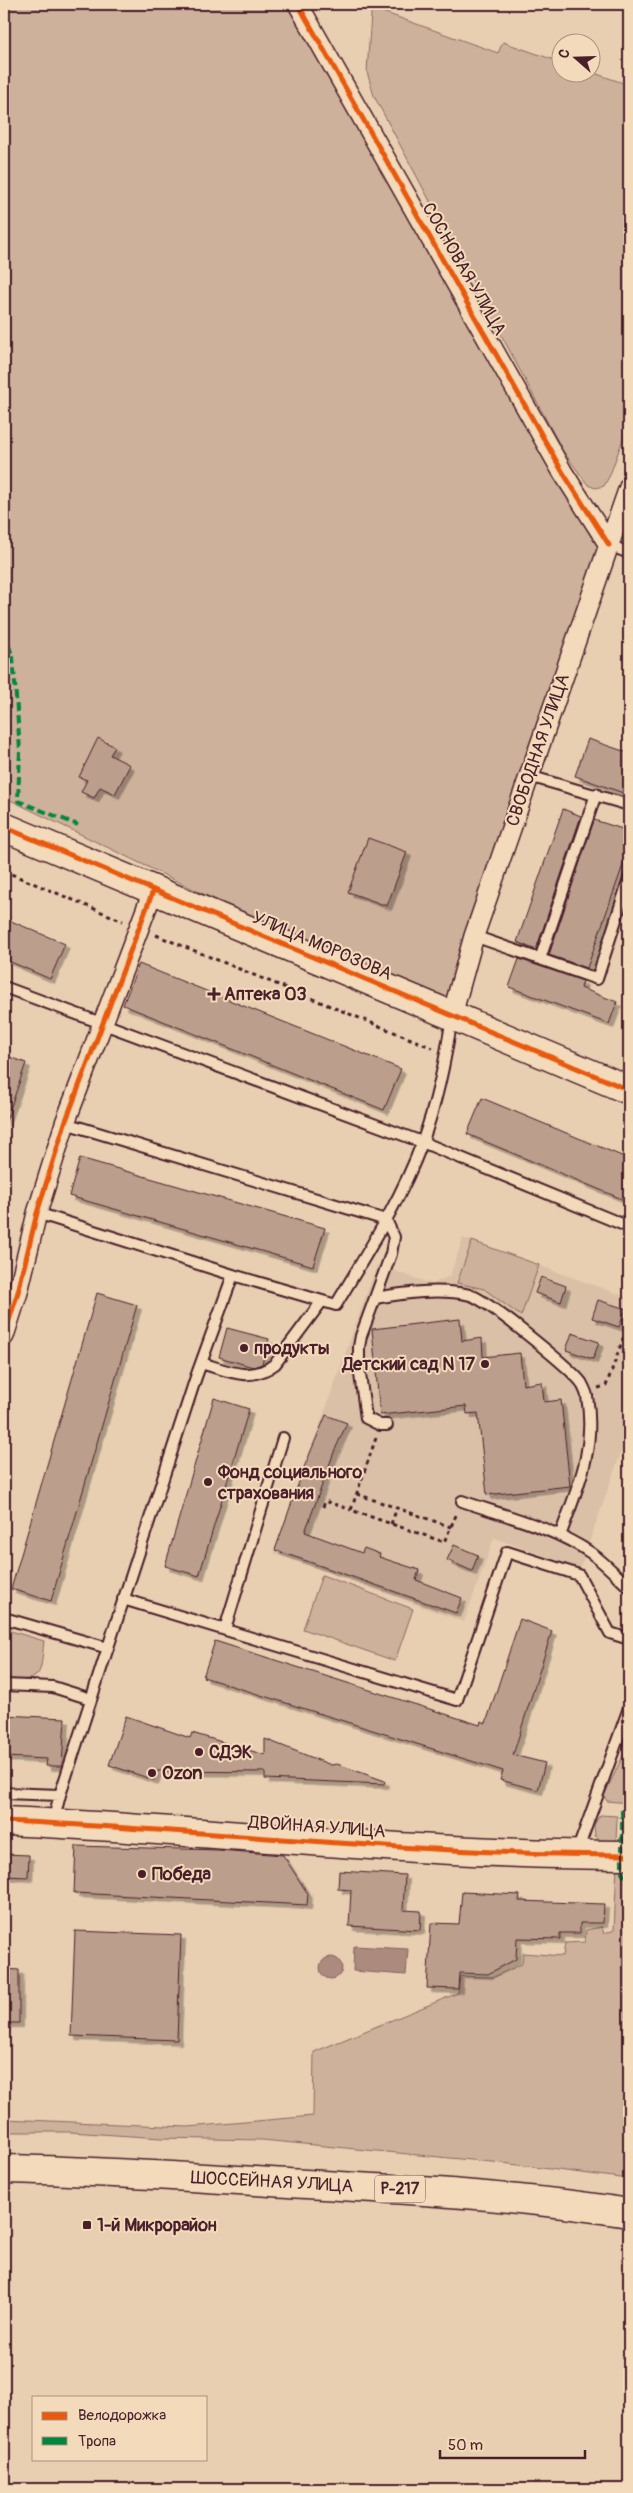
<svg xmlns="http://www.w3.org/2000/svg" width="633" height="2493" font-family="Pangolin,sans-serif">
	<defs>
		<filter id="shadow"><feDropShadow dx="4.5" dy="4.5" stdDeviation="0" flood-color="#0004"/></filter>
	</defs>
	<rect width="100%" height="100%" fill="#e8cfb1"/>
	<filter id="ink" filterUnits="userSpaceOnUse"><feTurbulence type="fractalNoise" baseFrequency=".02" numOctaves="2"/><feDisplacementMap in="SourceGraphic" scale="10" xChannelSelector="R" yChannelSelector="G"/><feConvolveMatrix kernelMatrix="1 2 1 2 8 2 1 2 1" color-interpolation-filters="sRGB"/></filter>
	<g filter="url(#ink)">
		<path fill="#dac0a6" d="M463,1238l166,60v132l-49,138 -86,-30 -30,84 -190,-69 103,-288 55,19 18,-8z"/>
		<path fill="#ceb19b" stroke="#8c6863" d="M4,4h294l311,541 -157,470 -448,-218z
			M373,4h9l-2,7 118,42 5,-11 57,20v10h31l38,13v337l-19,53 -6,11 -9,2 -7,-3 -25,-34 -189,-355 -7,-24 4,-58z
			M472,1241l67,24 -18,51 -37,-27 -27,-6z
			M322,1575l91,34 -18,52 -92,-32z
			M4,1629l40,12c-4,37 -1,40 -40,38z
			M626,1749h3v54l-22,-2 -3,-5z
			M600,1815l17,1 -1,26h-12l-9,-6 -1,-11z
			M617,1865l12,1v313l-127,-16 -240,-23 -101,-2 -91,-6h-66v-13l184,8 125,-11 1,-64 144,-59 2,-17 34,1 28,-13 1,-11 40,3 2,-13 20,-1 1,-12 16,-3 2,7 10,-4z"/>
		<path fill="#ac8b7e" stroke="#85605d" d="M354,1946l54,3 -2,26 -53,-4z
			M320 1968a11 11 0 1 1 22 0a11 11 0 1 1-22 0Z"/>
		<path fill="#bb9e8c" stroke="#4a1f2b" filter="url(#shadow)" d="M98,738l17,9 -5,8 20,10 -15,29 -15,-7 -6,11 -13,-6 6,-12 -8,-3z
			M588,739l41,14v42l-54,-19z
			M563,809l18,7 -45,134 -19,-8z
			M594,820l35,11v17l-42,120 -38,-13z
			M368,838l39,14 -20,54 -39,-14z
			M4,918l61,26 -15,35 -46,-20z
			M519,959l64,22 -2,7 36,14 -8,22 -100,-37z
			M139,964l262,105 -17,41 -261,-105z
			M4,1055l22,8 -20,58h-2z
			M482,1098l147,61v43l-162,-68z
			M80,1158l245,70 -12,38 -244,-70z
			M541,1277l25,9 -5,16 -26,-9z
			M97,1293l40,12 -86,296 -40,-12z
			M598,1300l28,9 -7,18 -27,-9z
			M460,1319l2,22 20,-3 1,19 37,-4 3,32 19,-3 2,20 17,-2 9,86 -83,9 -9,-82 -11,1 -1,-8 -86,9 -8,-86z
			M227,1328l42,11 -7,25 -9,3 -34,-10z
			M572,1333l27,9 -6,17 -27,-9z
			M214,1398l35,11 -50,167 -34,-10z
			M326,1415l21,8 -13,29 -29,80 57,21 2,-5 16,6 -1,3 40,13 -3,10 46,18 -6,15 -181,-63 30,-85z
			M454,1545l24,10 -6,16 -25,-11z
			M520,1619l32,12 -39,124 32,8 -7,27 -38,-10 3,-9 -300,-94 12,-36 265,84 1,-4 5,2z
			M4,1715l61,3 -3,48h-16l1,-7 -43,-2z
			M126,1716l64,22 2,-5 73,22v-16l66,26 6,-1 48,17 -1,3 -119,-5v-7l-108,-1 -3,9 -45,-15z
			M76,1846l143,4 64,5 25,39 -1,11 -233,-12z
			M4,1854l25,1 -1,22 -24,-1z
			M339,1871l66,4 -2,35 18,1 -1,19 -71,-4 2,-36 -13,-1z
			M462,1892l58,3 -1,6 85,3 -1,19h-23v10h-20v6l-43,-1 -1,21 -28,15 -29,-1 -1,16 -31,-1 4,-65 28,1z
			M75,1931l106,4 -4,105 -106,-4z
			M4,1969l15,1v53h-15z"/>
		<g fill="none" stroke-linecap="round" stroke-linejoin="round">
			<g stroke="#4a1f2b" stroke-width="14">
				<path id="lane" d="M609,545l20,8
					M529,776l100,29
					M474,936l123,43 32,-100
					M540,959l56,-165
					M4,987l418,155 207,85
					M65,1123l321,97 8,17 -3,17 -16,44c30,-5 65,-10 95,-3 16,4 99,72 111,87 2,4 5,9 6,14 9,54 -9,90 -27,140
					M37,1213l196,62 103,30c31,-52 65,-105 86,-162 15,-41 24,-85 30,-127
					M375,1298l-14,38 -2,11v20l7,51 14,7h7
					M201,1363c28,8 49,20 74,1l47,-63
					M462,1501c43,15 91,26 129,52 14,10 26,23 38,34
					M123,1599l334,101 50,-148 72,23 31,58 19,6
					M4,1618l104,30
					M225,1629l58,-191
					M4,1685l49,2 38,12
					M4,1793l56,2
					M53,1822l7,-27 136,-418 37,-102
					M577,1852l52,-144"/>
			</g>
			<g stroke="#4a1f2b" stroke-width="22">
				<path id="street" d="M298,4l264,467 47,74
					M452,1015l22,-79 155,-449
					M4,1336l14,-44 19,-79 28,-90 88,-232"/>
			</g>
			<g stroke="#4a1f2b" stroke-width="31">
				<path id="secondary" d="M4,827l625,263
					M4,1821c208,9 416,34 625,34"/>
			</g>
			<g stroke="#4a1f2b" stroke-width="31">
				<path id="highway" d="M4,2169c100,2 201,9 302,15 108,6 216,12 323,29"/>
			</g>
			<path stroke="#4a1f2b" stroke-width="3" stroke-dasharray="4 4" stroke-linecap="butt" d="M4,871l119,50
				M156,935l277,113
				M598,1388l8,-2 22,-61
				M376,1438l-25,72 93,32 13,-29
				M357,1494l94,33
				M323,1507l2,-6 26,9
				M391,1524l6,-16"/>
			<use href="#lane" stroke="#f2daba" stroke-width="10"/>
			<use href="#street" stroke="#f2daba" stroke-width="19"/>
			<use href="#secondary" stroke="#f2daba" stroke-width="28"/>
			<use href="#highway" stroke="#f2daba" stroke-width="28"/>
			<path stroke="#00873e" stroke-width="4" stroke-dasharray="8 4" stroke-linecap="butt" d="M4,634l9,23 7,93 -2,51 60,24
				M622,1810v63l7,10"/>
			<g stroke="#f2daba" stroke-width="8">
				<path id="cycleway" d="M298,4l264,467 47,74
					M4,827l625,263
					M4,1336l14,-44 19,-79 28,-90 88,-232
					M4,1821c208,9 416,34 625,34"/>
			</g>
			<use href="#cycleway" stroke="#e8590c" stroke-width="5"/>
		</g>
	</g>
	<g fill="#4a1f2b" stroke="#f2daba" stroke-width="2">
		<path d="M211.5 986.5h5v5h5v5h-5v5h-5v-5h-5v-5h5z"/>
		<circle cx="244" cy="1348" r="5"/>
		<circle cx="485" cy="1364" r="5"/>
		<circle cx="208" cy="1482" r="5"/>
		<circle cx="199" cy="1752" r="5"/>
		<circle cx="152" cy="1773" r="5"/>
		<circle cx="142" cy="1874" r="5"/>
		<rect x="82" y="2220" width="10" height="10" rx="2.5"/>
	</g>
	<g text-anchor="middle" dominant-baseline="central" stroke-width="4" stroke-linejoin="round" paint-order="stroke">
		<rect fill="#f2daba" stroke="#7c5756" stroke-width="1" x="375" y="2175.5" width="50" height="27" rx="4"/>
		<g font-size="16" font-weight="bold" fill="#4a1f2b">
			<text x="400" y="2189">Р-217</text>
		</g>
		<g font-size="18" fill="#4a1f2b" stroke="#f2daba">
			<text transform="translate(464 269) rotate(60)">СОСНОВАЯ УЛИЦА</text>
			<text transform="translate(538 750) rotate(-71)">СВОБОДНАЯ УЛИЦА</text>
			<text transform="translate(322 946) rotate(23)">УЛИЦА МОРОЗОВА</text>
			<text transform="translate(317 1827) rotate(4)">ДВОЙНАЯ УЛИЦА</text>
			<text transform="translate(272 2182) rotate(3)">ШОССЕЙНАЯ УЛИЦА</text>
		</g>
		<g font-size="18" font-weight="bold" fill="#4a1f2b" stroke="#f2daba" text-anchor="start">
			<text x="224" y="994">Аптека 03</text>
			<text x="254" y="1348">продукты</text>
			<text x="475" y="1364" text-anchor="end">Детский сад N 17</text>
			<text x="218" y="1472">Фонд социального<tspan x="218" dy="21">страхования</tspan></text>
			<text x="209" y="1752">СДЭК</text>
			<text x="162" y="1773">Ozon</text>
			<text x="152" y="1874">Победа</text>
			<text x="97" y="2225">1-й Микрорайон</text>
		</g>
	</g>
	<rect width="633" height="2493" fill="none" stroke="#f2daba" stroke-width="20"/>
	<rect x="10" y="10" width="613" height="2473" fill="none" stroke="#4a1f2b" stroke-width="2" filter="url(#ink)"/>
	<rect x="32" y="2396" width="175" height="65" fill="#f2daba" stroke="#af8f81"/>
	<rect x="42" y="2412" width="25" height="8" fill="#e8590c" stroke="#af8f81"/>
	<text x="78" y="2420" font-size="15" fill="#4a1f2b">Велодорожка</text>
	<rect x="42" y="2437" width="25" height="8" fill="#00873e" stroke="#af8f81"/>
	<text x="78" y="2446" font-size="15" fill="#4a1f2b">Тропа</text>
	<g transform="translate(576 58) rotate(290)"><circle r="24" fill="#f2daba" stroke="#af8f81"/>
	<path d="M0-4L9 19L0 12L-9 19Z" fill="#4a1f2b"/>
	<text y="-8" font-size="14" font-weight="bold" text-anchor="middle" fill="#4a1f2b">С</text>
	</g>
	<path d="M440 2450v8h145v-8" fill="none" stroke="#4a1f2b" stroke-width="2.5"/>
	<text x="448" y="2450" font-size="15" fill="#4a1f2b" stroke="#f2daba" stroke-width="4" paint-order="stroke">50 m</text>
</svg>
